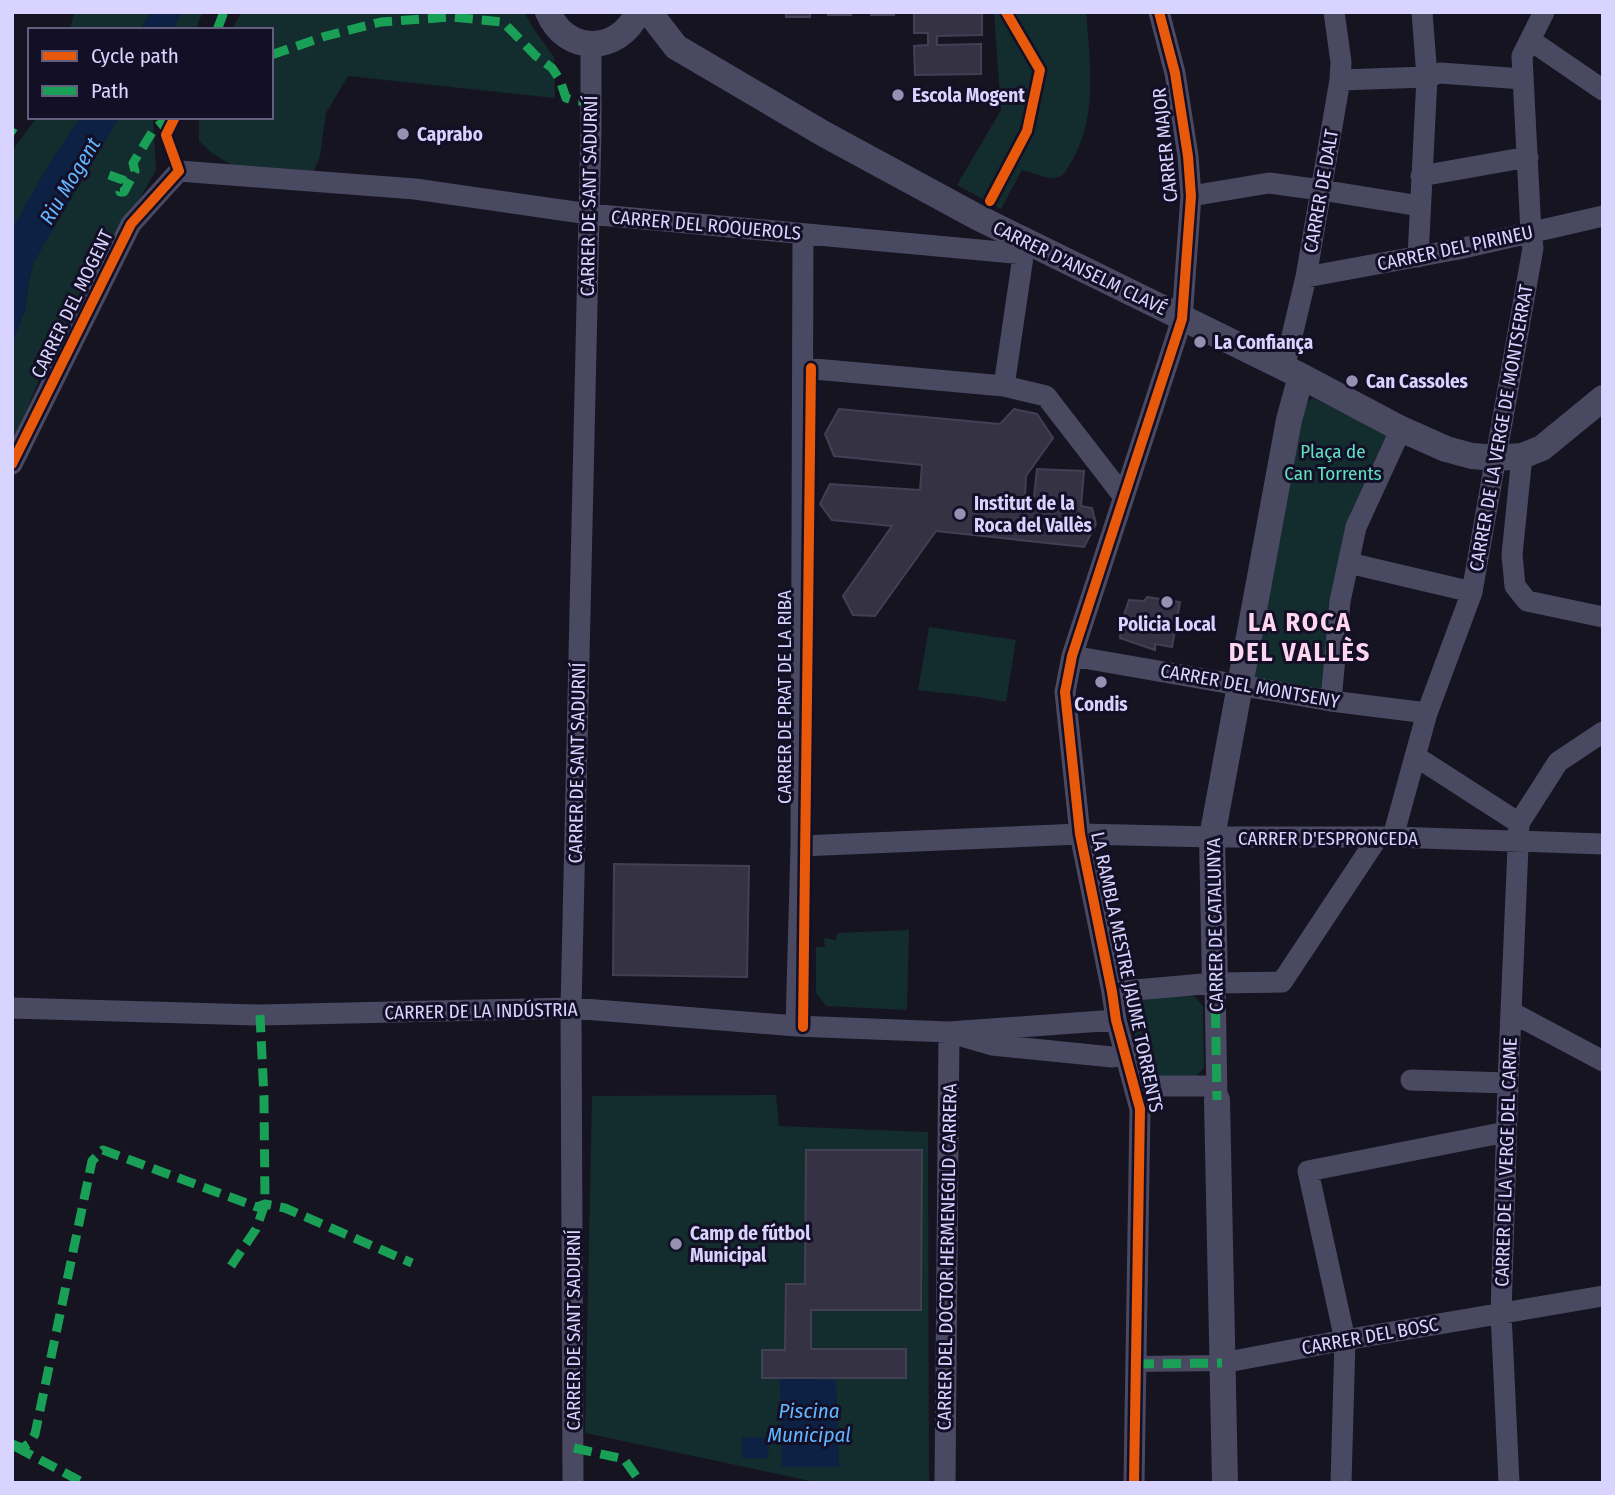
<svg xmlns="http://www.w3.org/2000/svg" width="1615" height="1495" font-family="'Fira Sans Condensed',sans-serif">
	<rect width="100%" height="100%" fill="#161421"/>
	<path fill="#132c2d" d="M75,12h76l-11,18h-71z
		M181,12h22l-8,18h-22z
		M242,12h282l11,19 19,26 1,41 -207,-22 -22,37 -6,43 -6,15 -81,-5 -21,-13 -13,-12v-24h72v-87h-40z
		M994,12h92c4,50 12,103 -14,149 -4,5 -7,14 -13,16 -10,4 -27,-5 -37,-7l-21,39 -44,-24 44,-75z
		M37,117h44l-32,48 -37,64v-78z
		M119,117h34l3,53 -116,207 -28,70v-103l13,-34 4,-31 5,-18z
		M1313,398l84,40 -41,89 -30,169 -82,-15 53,-272z
		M929,627l87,13 -10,62 -28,-5 -60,-7z
		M909,930l-2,80 -81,-4 -10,-13v-46h9l-1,-9 12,2 1,-7z
		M1194,996l9,10 1,61 -8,10 -44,-1 -9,-7 -15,-61v-7l4,-3z
		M776,1095l3,31 149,6 1,351h-109l-235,-50 7,-337z"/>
	<path fill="#0d2144" d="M151,12h30l-8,18h-33z
		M81,117h38l-85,144 -5,18 -4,31 -13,34v-115l37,-64z
		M780,1378l56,2 3,87h-57z
		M742,1437l27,1 -1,20h-26z"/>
	<path fill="#343243" stroke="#433f54" stroke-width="2" d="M786,12h24v5h-24z
		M828,12h23v3h-23z
		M871,12h22l1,3h-23z
		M914,12h68v23l-45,1v9l44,-1v30l-66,1 -1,-29 14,-1v-12h-14z
		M839,409l161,15 14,-15 23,5 16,24 -27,38 -1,20 9,1 3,-28 47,2 -3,35 11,2 4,16 -12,23 -148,-16 -61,85 -22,-1 -10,-19 49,-70 -60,-6 -12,-16 10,-20 90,6 2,-25 -88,-9 -9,-22z
		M1147,597l33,5 -8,45 -17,-3v6l-35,-12 1,-14 8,-24 15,1z
		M614,864l135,2 -2,111 -134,-2z
		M806,1150h116l-1,160h-110v39h95v29h-144v-28h23l1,-66h19z"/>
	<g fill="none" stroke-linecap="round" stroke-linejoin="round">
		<path stroke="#4a4962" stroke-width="16" d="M1136,1364l86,-1"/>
		<path stroke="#4a4962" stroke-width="21" d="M1530,40l73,50
			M1340,80l87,-3 13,-4 83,6
			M1421,176l107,-19
			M1191,196l78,-13 52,7 99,16
			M1418,257l9,-180 -5,-65
			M1306,277l153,-28 144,-33
			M803,368l201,18 42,10 78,101
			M1284,369l22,-92 34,-197 1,-18 -7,-50
			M1004,386l21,-143
			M1522,456l-10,99 3,31 12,15 76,16
			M12,464l119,-240 48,-53 236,18 174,25 435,40
			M1349,563l123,29
			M1072,656l259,45 96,12
			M1331,701l9,-100 16,-74 45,-98
			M1415,756l104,67
			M1393,837l34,-124 45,-121 61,-344 -2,-15 -9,-177 22,-44
			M801,846l279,-12 132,3h181l210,7
			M1215,983l2,117
			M1112,992l103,-9 67,-1 96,-145
			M12,1008l248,7 311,-7 225,18 153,6 167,-12
			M1511,1012l92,49
			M796,1026l5,-180 2,-612
			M961,1036l31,9 120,12 13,-3
			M1411,1080l97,3
			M1134,1086h83
			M1222,1363l123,-23 258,-44
			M573,1483l-2,-475 20,-879v-85
			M945,1483l4,-451
			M1134,1483l6,-374 -24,-89 -4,-28 -32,-158 -15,-142 7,-36 110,-337 9,-123 -3,-40 -13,-83 -16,-61
			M1341,1483l4,-143 -37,-169 198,-39
			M1509,1483l-8,-170 7,-230 11,-260 39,-61 45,-30"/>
		<path stroke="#4a4962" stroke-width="26" d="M548,12c18,43 71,42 90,0
			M649,12l27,35 148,87 153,83 324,159 100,53 45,20 26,7 25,2 25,-2 20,-8 61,-50
			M1215,983l-3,-146 77,-417 12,-44
			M1217,1100l8,383"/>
		<path stroke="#1a9f57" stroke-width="9" stroke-dasharray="18 9" stroke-linecap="butt" d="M217,30l7,-18
			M271,55l55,-19 55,-14 70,-5 52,5 33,34 16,12 8,12 6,18 9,3h16
			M12,132l3,2
			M109,175l14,5 -3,12h4l11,-21 -2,-8 21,-34 15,-12
			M1215,983l2,117
			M231,1266l25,-37 9,-25 -1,-106 -4,-83
			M1136,1364l86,-1
			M12,1444l10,4 8,-5 5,-9 57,-273 11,-11 154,57 8,-3 20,4 127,55
			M16,1447l68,36
			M574,1448l50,11 17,24"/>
		<g stroke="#130f26" stroke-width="15">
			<path id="cycleway" d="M990,201l37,-70 13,-61 -34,-58
				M12,464l119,-240 48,-53 -13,-36 9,-18
				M803,1027l8,-659
				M1134,1483l6,-374 -24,-89 -4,-28 -32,-158 -15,-142 7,-36 110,-337 9,-123 -3,-40 -13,-83 -16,-61"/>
		</g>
		<use href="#cycleway" stroke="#e8590c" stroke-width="10"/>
	</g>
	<g fill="#9591b1" stroke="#130f26" stroke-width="2.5">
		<circle cx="898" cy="95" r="7"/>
		<circle cx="403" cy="134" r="7"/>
		<circle cx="1200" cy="342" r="7"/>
		<circle cx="1352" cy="381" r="7"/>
		<circle cx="960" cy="514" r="7"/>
		<circle cx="1167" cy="602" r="7"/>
		<circle cx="1101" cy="682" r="7"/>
		<circle cx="676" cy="1244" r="7"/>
	</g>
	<g text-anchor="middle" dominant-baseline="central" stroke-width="6" stroke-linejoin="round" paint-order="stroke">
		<g font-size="19" font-weight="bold" fill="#d9d4ff" stroke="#130f26" text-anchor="start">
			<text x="912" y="95">Escola Mogent</text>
			<text x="417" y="134">Caprabo</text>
			<text x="1214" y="342">La Confiança</text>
			<text x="1366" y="381">Can Cassoles</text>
			<text x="974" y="503">Institut de la<tspan x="974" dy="22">Roca del Vallès</tspan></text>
			<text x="1167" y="624" text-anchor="middle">Policia Local</text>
			<text x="1101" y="704" text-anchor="middle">Condis</text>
			<text x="690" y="1233">Camp de fútbol<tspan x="690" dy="22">Municipal</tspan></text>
		</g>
		<g font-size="19" fill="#d9d4ff" stroke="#130f26">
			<text transform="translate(1165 145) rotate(-96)">CARRER MAJOR</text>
			<text transform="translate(1321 191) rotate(-80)">CARRER DE DALT</text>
			<text transform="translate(589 196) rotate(-89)">CARRER DE SANT SADURNÍ</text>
			<text transform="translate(706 225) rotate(5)">CARRER DEL ROQUEROLS</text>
			<text transform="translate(1455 248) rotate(-12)">CARRER DEL PIRINEU</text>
			<text transform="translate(1080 268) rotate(26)">CARRER D'ANSELM CLAVÉ</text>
			<text transform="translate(72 304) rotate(-64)">CARRER DEL MOGENT</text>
			<text transform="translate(1501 428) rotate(-80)">CARRER DE LA VERGE DE MONTSERRAT</text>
			<text transform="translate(1250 686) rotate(10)">CARRER DEL MONTSENY</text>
			<text transform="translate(784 697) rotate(-90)">CARRER DE PRAT DE LA RIBA</text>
			<text transform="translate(577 763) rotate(-89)">CARRER DE SANT SADURNÍ</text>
			<text x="1328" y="838">CARRER D'ESPRONCEDA</text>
			<text transform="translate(1215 925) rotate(-91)">CARRER DE CATALUNYA</text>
			<text transform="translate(1127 972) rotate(78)">LA RAMBLA MESTRE JAUME TORRENTS</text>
			<text transform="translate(481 1011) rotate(-1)">CARRER DE LA INDÚSTRIA</text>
			<text transform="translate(1506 1162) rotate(-88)">CARRER DE LA VERGE DEL CARME</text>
			<text transform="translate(947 1257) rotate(-89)">CARRER DEL DOCTOR HERMENEGILD CARRERA</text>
			<text transform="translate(573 1330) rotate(-90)">CARRER DE SANT SADURNÍ</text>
			<text transform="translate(1370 1336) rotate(-10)">CARRER DEL BOSC</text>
		</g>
		<g font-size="19" fill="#5fe0c0" stroke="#130f26">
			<text x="1333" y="451">Plaça de<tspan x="1333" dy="22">Can Torrents</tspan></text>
		</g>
		<g font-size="21" font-style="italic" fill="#62b6ff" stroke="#130f26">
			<text transform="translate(70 181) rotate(-59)">Riu Mogent</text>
			<text x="809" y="1411">Piscina<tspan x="809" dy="24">Municipal</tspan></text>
		</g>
		<g font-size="26" font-weight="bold" letter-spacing="2" fill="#ffd6f0" stroke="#130f26">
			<text x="1300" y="622">LA ROCA<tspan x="1300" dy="30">DEL VALLÈS</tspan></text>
		</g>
	</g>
	<rect width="1615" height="1495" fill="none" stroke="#d9d4ff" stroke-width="28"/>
	<rect x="28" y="28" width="245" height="91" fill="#130f26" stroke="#625e7d" stroke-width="2"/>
	<rect x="42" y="51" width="35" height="10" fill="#e8590c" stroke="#625e7d" stroke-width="2"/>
	<text x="91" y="63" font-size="21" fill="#d9d4ff">Cycle path</text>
	<rect x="42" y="86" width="35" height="10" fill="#1a9f57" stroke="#625e7d" stroke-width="2"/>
	<text x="91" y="98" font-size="21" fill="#d9d4ff">Path</text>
</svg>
